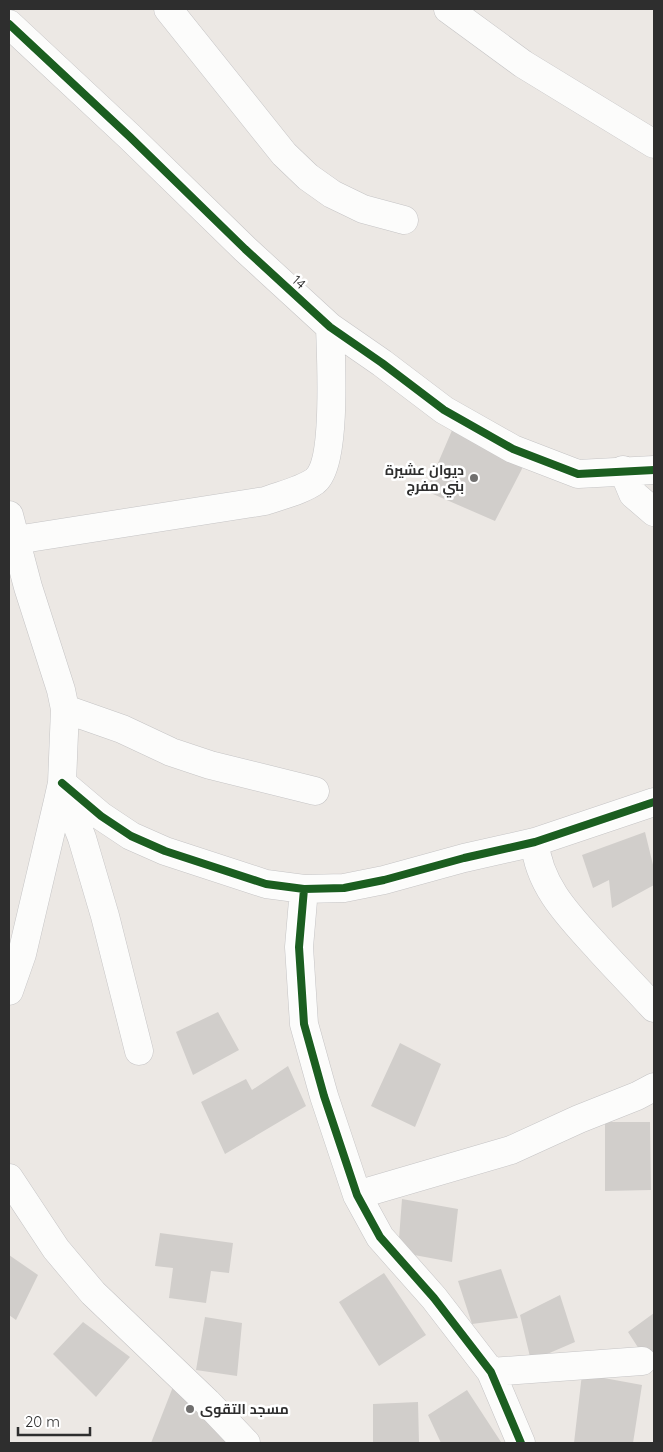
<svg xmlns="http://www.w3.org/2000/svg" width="663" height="1452" font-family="Quicksand,Cairo,sans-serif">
	<rect width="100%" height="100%" fill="#ece8e4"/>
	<path fill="#d1cecb" d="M453,428l71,37 -29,56 -69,-30z
		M645,832l9,37v16l-42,23 -3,-28 -16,8 -11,-33z
		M218,1012l21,38 -46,25 -17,-43z
		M400,1043l41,21 -26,63 -44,-21z
		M288,1066l18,40 -81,48 -24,-52 45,-23 6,11z
		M605,1122h45l1,68 -46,1z
		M402,1199l56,10 -6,53 -54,-10z
		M160,1233l73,10 -4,30 -18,-2 -5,32 -37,-5 4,-30 -18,-2z
		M9,1255l29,20 -22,45 -7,-5z
		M501,1269l17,49 -46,6 -14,-43z
		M384,1273l42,62 -47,31 -40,-64z
		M560,1295l15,47 -44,19 -11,-46z
		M654,1313v55l-2,1 -24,-37z
		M205,1317l37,6 -5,53 -41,-6z
		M83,1322l47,35 -34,40 -43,-43z
		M178,1374l51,69h-78z
		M582,1374l60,11 -9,58h-59z
		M467,1390l34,52 -60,1 -13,-28z
		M418,1402l1,41h-46v-39z"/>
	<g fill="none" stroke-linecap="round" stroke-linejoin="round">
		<g stroke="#c5c4c5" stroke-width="29">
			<path id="minor" d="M168,9l116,145 24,23 24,17 31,15 41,11
				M448,9l75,55 131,80
				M9,24l121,113 115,112 85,78 52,36 62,47 69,39 65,25 76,-4
				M623,470l10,24 21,18
				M9,515l19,72 33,103 4,19 -3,74 -4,18 -36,153 -13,37
				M16,540l249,-39c16,-6 36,-10 50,-20 22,-18 16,-124 15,-154
				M65,709l57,20 49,23 39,13 105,26
				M62,783l39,33 30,20 34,15 101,33 38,5 40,-1 40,-8 80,-22 71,-16 119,-40
				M58,801l10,9 7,10 7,18 23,78 34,135
				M535,842c3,44 36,76 64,107 18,20 37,39 55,59
				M304,889l-5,58 5,77 20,72 33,99 23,42 54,61 57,74 30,71
				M9,1178l47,71 37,44 114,109 39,41
				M357,1195l154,-45 68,-31 58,-23 17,-9
				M491,1372l151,-11"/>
		</g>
		<use href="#minor" stroke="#fcfcfb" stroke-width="28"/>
		<g stroke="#fff" stroke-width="11">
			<path id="cycleway" d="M9,24l121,113 115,112 85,78 52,36 62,47 69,39 65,25 76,-4
				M62,783l39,33 30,20 34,15 101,33 38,5 40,-1 40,-8 80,-22 71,-16 119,-40
				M304,889l-5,58 5,77 20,72 33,99 23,42 54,61 57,74 30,71"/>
		</g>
		<use href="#cycleway" stroke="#1b5e20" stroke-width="8"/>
	</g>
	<g fill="#706f6e" stroke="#fff" stroke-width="2">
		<circle cx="474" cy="478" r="5"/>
		<circle cx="190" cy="1409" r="5"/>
	</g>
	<g text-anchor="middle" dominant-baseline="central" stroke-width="5" stroke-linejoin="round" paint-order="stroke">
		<g font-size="14" fill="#2e2e2e" stroke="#fff">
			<text transform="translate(299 282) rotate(42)">14</text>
		</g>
		<g font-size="14" font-weight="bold" fill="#2e2e2e" stroke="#fff" text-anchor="end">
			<text x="464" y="470">ديوان عشيرة<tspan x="464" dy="16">بني مفرج</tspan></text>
			<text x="200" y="1409" text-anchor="start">مسجد التقوى</text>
		</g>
	</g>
	<rect width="663" height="1452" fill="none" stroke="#2e2e2e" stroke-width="20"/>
	<path d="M18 1427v8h72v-8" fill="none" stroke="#2e2e2e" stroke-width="2.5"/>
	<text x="25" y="1427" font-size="15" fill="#2e2e2e" stroke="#ffffff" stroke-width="4" paint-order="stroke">20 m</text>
</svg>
